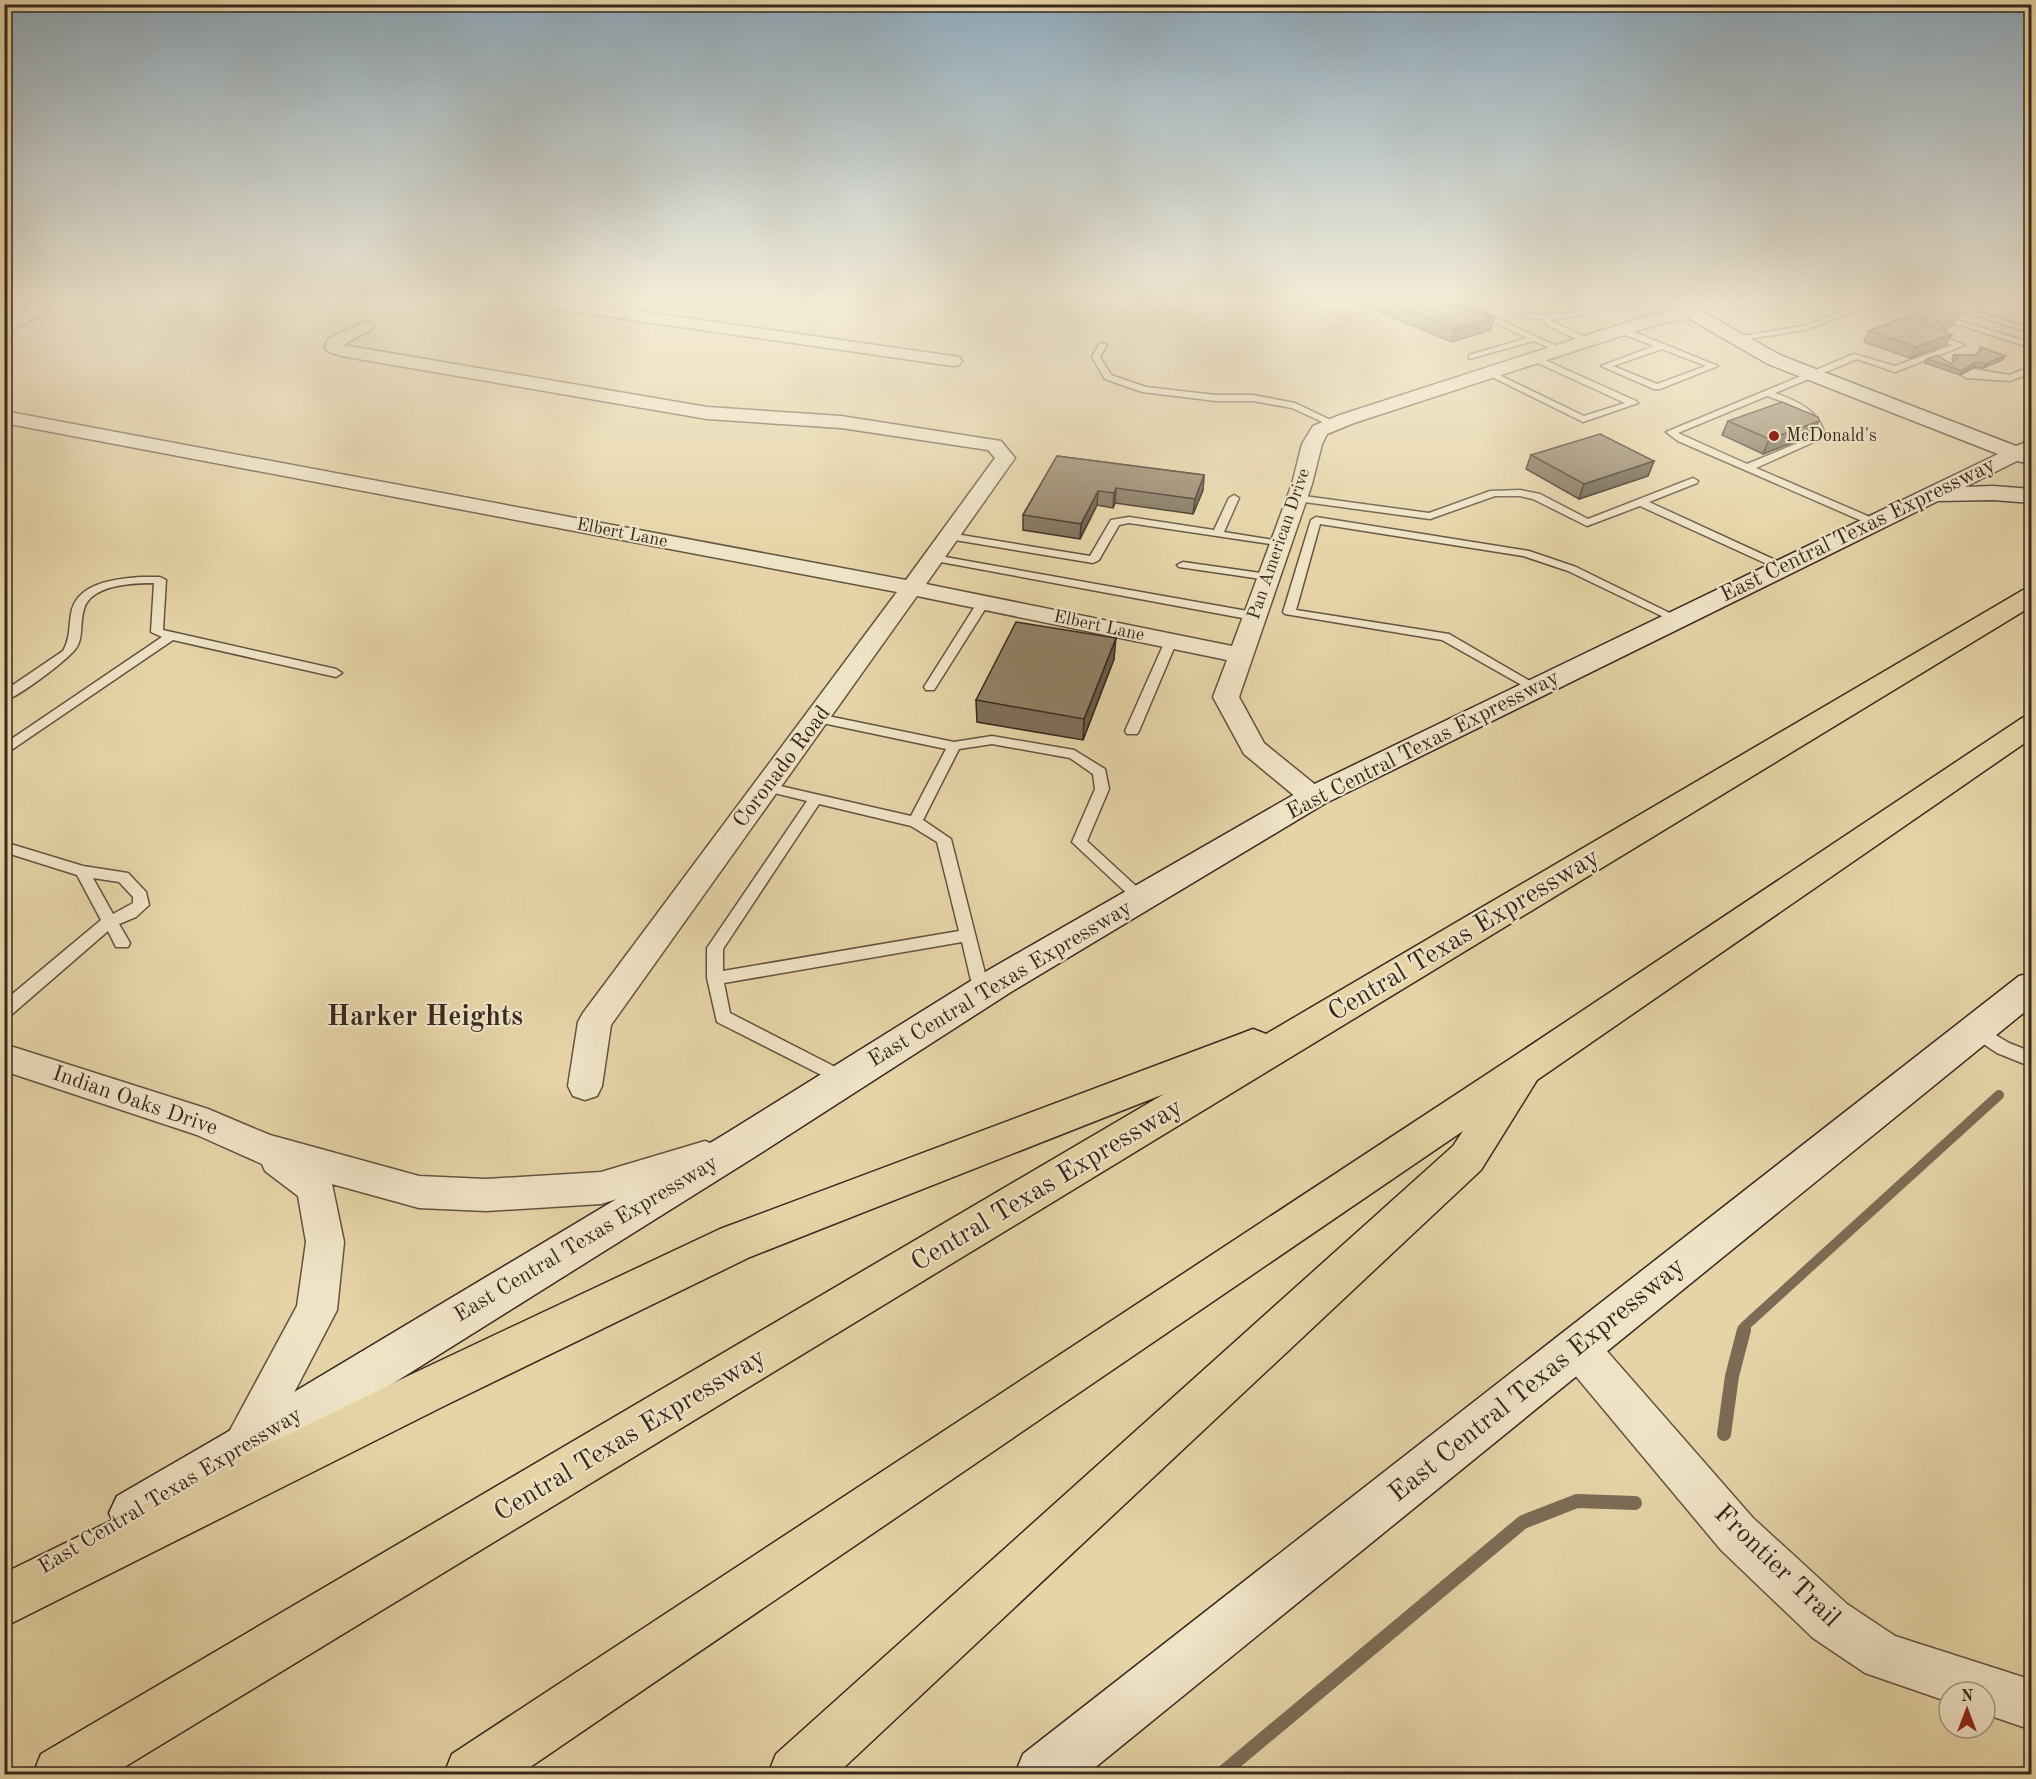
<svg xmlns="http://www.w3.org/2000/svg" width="2036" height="1779" font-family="'Old Standard TT',serif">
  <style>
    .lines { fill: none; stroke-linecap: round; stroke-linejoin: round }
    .stream-far1 { stroke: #7c6c55; stroke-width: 10 }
    .stream { stroke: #7c6c55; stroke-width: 14 }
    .lane-casing { stroke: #635342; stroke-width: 3 }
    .street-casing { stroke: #635342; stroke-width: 3 }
    .secondary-casing { stroke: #372820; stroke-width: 3 }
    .highway-casing { stroke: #372820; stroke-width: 3 }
    .lane { fill: #efe3c5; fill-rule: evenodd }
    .street { fill: #efe3c5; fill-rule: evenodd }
    .secondary { fill: #efe3c5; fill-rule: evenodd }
    .highway { fill: #e6d4a6; fill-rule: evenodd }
    .wall { fill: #7e6f58; stroke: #372820; stroke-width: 1.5 }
    .shaded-wall { fill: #665a47; stroke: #372820; stroke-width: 1.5 }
    .building { fill: #928166; stroke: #372820; stroke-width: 1.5 }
    .poi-dot { fill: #8f2418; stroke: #efe3c5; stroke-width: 2 }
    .labels { text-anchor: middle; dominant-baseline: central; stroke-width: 4.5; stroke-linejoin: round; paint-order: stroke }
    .far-poi-label { font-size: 18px; fill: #372820; stroke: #efe3c5; text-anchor: start }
    .far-street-label { font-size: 18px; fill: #372820; stroke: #efe3c5 }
    .street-label { font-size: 22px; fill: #372820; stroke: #efe3c5 }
    .near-street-label { font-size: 27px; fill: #372820; stroke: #efe3c5 }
    .district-label { font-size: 28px; font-weight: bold; fill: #372820; stroke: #efe3c5 }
  </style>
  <rect width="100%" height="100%" fill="#e6d4a6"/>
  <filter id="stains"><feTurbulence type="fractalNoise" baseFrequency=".00333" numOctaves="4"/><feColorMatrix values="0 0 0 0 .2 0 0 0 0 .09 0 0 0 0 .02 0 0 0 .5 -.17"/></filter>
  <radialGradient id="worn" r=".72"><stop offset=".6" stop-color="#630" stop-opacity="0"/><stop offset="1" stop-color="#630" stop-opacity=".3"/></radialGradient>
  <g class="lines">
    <path class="stream-far1" d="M1744,1331L1745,1326L1999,1095"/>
    <path class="stream" d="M1724,1434L1732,1376L1744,1330
      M1221,1774L1523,1522L1577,1501L1635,1503"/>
    <defs>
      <path id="lane" d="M1446,299H1456L1565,350L1558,352L1534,341L1469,359V355L1527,338Z
        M1497,299H1505C1526,327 1580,310 1610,305L1603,299H1612L1618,307L1553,320V322L1590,339V343L1587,344L1546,325L1545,320C1526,317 1509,315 1497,299Z
        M1929,299H1955L1949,302L2029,328L2022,330L1937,303L1855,311L1805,330L1735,341L1731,338L1803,326L1854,307Z
        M1995,299H2007L2032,306V311Z
        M1934,313L2032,343V348L1934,317Z
        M1618,328H1624L1718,366L1660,389H1654L1601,366L1654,346L1618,332ZM1662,349L1706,366L1657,384L1613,366Z
        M1929,332L1965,345L1895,372L1857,359L1775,393C1797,401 1821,411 1825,437L1756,468L1877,520V524H1869L1678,441L1666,432L1854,354L1895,366L1953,345L1926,337L1925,335ZM1767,396C1787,403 1812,412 1815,436L1747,464L1678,433Z
        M1100,343L1107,345L1100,357L1111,375L1146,387L1216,395H1253L1295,403L1339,424L1331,426L1292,408L1253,401H1216L1142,392L1105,379L1092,357Z
        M1534,355L1636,401L1638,403L1583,422L1484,373L1491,371L1584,416L1625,403L1531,360L1530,358Z
        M1974,369L2010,375L2022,370L2032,373V379L2023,376L2010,381L1966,378L1962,375Z
        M1693,478L1698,481L1697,483L1649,502L1786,565V569H1778L1640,506L1587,526L1533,499L1520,496H1495L1430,519L1297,501L1292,498L1297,495L1429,513L1490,491L1520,490L1540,494L1588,519Z
        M1234,495L1239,498L1224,532L1280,541L1284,542V546L1129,523L1119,525L1099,560L1093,563L949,539L944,536L949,533L1090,556L1111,520L1129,517L1214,530L1229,498Z
        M1316,517L1529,551L1576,567L1682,619L1676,623L1672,621L1568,571L1523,556L1320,524L1296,610L1449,634L1542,688L1540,691H1532L1442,640L1285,614L1283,612L1311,520Z
        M934,555L1253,612L1259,616L1253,620L930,560V556Z
        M1183,562L1268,574L1274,577L1268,580L1179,567L1177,565Z
        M140,577H160L166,580L163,630L336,669L342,673L336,677L173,640L4,755V744L162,637L151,632L154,583C134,583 91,584 84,609C80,621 83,634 78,645C73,657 18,697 4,701V691L63,651C70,639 69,627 71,614C76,583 114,579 140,577Z
        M983,600L989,603L936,687L934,690H926L924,687L977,603Z
        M1171,637L1177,641L1139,731L1137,734H1127L1125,731L1165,641Z
        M818,714L954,742L992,736L1074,750L1105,769L1109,789L1087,841L1149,898L1146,902H1136L1072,842L1095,789L1093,774L1070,758L992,744L959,749L923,820L951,839L990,993L988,997L982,999L976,997L974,993L962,942L724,983L730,1013L849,1074L852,1079L849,1084L843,1086L717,1022L707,978V948L807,801L762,790L760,787L762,784L767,783L911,816L946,749L813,721L812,718L813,715ZM819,804L911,826L937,842L959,931L723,971V949Z
        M4,842L83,866L128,873L146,892L149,905L136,917L119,924L130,943L128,947H116L108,931L10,1016L4,1017V1001L101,920L77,875L4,852ZM93,878L119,882L133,897V903L113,914Z
        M1976,1023L2009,1043L2032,1052V1067L1997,1053L1970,1035L1968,1030L1970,1025Z"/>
      <path id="street" d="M9,299L49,301L51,304L48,312L12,330L4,326L6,322L34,307L11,302Z
        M513,299H553L953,356L959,357L962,361L959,365L953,366L521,304Z
        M1693,309L1701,314L1699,317L1666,322L1627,334L1354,423L1327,434L1322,444L1312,484L1239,697L1264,743L1323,791L1327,797L1323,803L1313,806L1303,803L1244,754L1213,697L1227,660L917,596L611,1025L602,1086L597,1096L585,1100L573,1096L568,1086L578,1022L583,1013L897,592L4,423V411L906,580L995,458L988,450L841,428L707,419L341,356L327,351L325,347L328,339L366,321L374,326L372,329L343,345L707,407L841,416L1001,441L1015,458L926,584L1232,646L1292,484L1302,444L1313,426L1340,415L1615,326L1665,312Z
        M4,1044L208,1109L270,1135L419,1176L486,1179L601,1172L705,1141L718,1146L723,1157L718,1168L601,1204L486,1211L419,1208L332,1184L344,1242L337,1310L259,1460L244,1467L229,1460L222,1445L297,1306L306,1242L298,1196L265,1171L262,1164L197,1135L4,1071Z
        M1578,1328L1592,1334L1753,1518L1847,1604L1895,1636L2032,1680V1730L1985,1714V1692H1949V1702L1865,1673L1813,1638L1721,1550L1564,1362L1558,1348L1564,1334Z"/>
      <path id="secondary" d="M1659,299H1680L1782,356L2016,446L2032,440V464L2017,461L1965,487L1993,486L2032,489V503L1993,500L1938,501L1324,804L1011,992L753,1158L258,1468L151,1530L134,1538L117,1530L109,1513L117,1496L224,1434L725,1134L985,972L1302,790L1998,454L1768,364L1662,303Z
        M2032,973V1006L1087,1774H1015L1023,1754L2019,976Z"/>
      <path id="highway" d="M2032,588V606L113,1774H33L41,1754L1164,1094L750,1257L444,1406L4,1627V1573L412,1374L720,1229L1240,1034L1253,1029L1266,1034L2023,590Z
        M2032,715V738L1537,1080L1481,1170L837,1774H768L776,1754L1453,1146L1463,1131L520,1774H444L452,1754L1513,1057L2022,718Z"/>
    </defs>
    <use href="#lane" class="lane-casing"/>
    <use href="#street" class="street-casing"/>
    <use href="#secondary" class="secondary-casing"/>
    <use href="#highway" class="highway-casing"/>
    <use href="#lane" class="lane"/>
    <use href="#street" class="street"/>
    <use href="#secondary" class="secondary"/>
    <use href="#highway" class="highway"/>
  </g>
  <path class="wall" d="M1362,299H1449L1494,317L1490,330L1452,342L1361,304Z
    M1935,306L1954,324L1943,332L1946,345L1910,358L1864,342L1869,331Z
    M1980,347L2005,356L2002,360L1983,368L1973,367L1960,375L1925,363L1927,359L1951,364L1954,362L1952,359L1954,355H1975L1978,353Z
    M1728,421L1812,435L1763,454L1722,435Z
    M1531,455L1654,461L1648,476L1579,499L1526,469Z
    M1057,456L1204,475L1203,490L1193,514L1115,503L1113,508L1097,505L1080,539L1023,530V515Z
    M1114,659L1083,740L977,722L976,700Z"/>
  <path class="shaded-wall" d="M1960,314L1954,324L1939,334L1945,324Z
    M1494,317L1490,330L1452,342L1455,329Z
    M1952,334L1946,345L1910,358L1916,347Z
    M2005,356L2002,360L1983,368L1985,364Z
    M1975,362L1973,367L1960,375L1962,371Z
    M1819,421L1812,435L1763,454L1769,439Z
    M1654,461L1648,476L1579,499L1584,484Z
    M1204,475L1203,490L1193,514L1195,499Z
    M1116,488L1115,503L1113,508L1114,493Z
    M1098,491L1097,505L1080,539L1081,524Z
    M1116,638L1114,659L1083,740L1084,719Z"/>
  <path class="building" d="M1381,299H1449L1494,317L1455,329Z
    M1935,306L1960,314L1945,324L1916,315L1917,323L1952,334L1916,347L1869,331Z
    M1980,347L2005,356L1985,364L1975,362L1962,371L1927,359L1937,355L1951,364L1958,358L1954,355H1975L1981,351Z
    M1782,402L1818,417L1819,421L1769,439L1728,421Z
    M1600,434L1654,461L1584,484L1531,455Z
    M1057,456L1204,475L1195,499L1116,488L1114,493L1098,491L1081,524L1023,515Z
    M1016,622L1116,638L1084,719L976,700Z"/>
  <linearGradient id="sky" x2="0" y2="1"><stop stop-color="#8faabb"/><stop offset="0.55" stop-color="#f4ecd7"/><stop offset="1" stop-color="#f4ecd7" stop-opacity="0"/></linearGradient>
  <rect width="2036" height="548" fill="url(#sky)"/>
  <circle class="poi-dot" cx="1774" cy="436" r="6"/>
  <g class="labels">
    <g class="far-poi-label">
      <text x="1786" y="436">McDonald's</text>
    </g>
    <g class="far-street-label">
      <text transform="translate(622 533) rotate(11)">Elbert Lane</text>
      <text transform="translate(1279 544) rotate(-71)">Pan American Drive</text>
      <text transform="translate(1099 626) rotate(12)">Elbert Lane</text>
    </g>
    <g class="street-label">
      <text transform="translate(1858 530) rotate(-26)">East Central Texas Expressway</text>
      <text transform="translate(1423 745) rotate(-27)">East Central Texas Expressway</text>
      <text transform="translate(782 767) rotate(-53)">Coronado Road</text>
      <text transform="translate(1000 984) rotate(-31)">East Central Texas Expressway</text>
      <text transform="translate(135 1101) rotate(19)">Indian Oaks Drive</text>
      <text transform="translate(586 1239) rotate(-31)">East Central Texas Expressway</text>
      <text transform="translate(170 1491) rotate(-31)">East Central Texas Expressway</text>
    </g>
    <g class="near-street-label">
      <text transform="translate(1464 935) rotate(-31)">Central Texas Expressway</text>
      <text transform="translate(1047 1185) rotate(-31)">Central Texas Expressway</text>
      <text transform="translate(1537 1380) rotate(-39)">East Central Texas Expressway</text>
      <text transform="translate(630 1435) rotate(-31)">Central Texas Expressway</text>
      <text transform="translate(1777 1566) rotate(44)">Frontier Trail</text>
    </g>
    <g class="district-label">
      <text x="425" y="1018">Harker Heights</text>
    </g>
  </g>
  <rect width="2036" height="1779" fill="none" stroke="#e6d4a6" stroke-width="24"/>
  <rect x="6" y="6" width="2024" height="1767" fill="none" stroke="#372820" stroke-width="3"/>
  <rect x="12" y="12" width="2012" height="1755" fill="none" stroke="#372820" stroke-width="1.5"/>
  <g transform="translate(1967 1710)"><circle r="28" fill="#efe3c5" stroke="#a59883" stroke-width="1.5"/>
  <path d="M0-4.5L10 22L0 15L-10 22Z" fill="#8f2418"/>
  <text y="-9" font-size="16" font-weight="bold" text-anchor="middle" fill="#372820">N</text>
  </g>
  <rect width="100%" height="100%" filter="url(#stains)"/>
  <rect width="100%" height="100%" fill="url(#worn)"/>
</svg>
